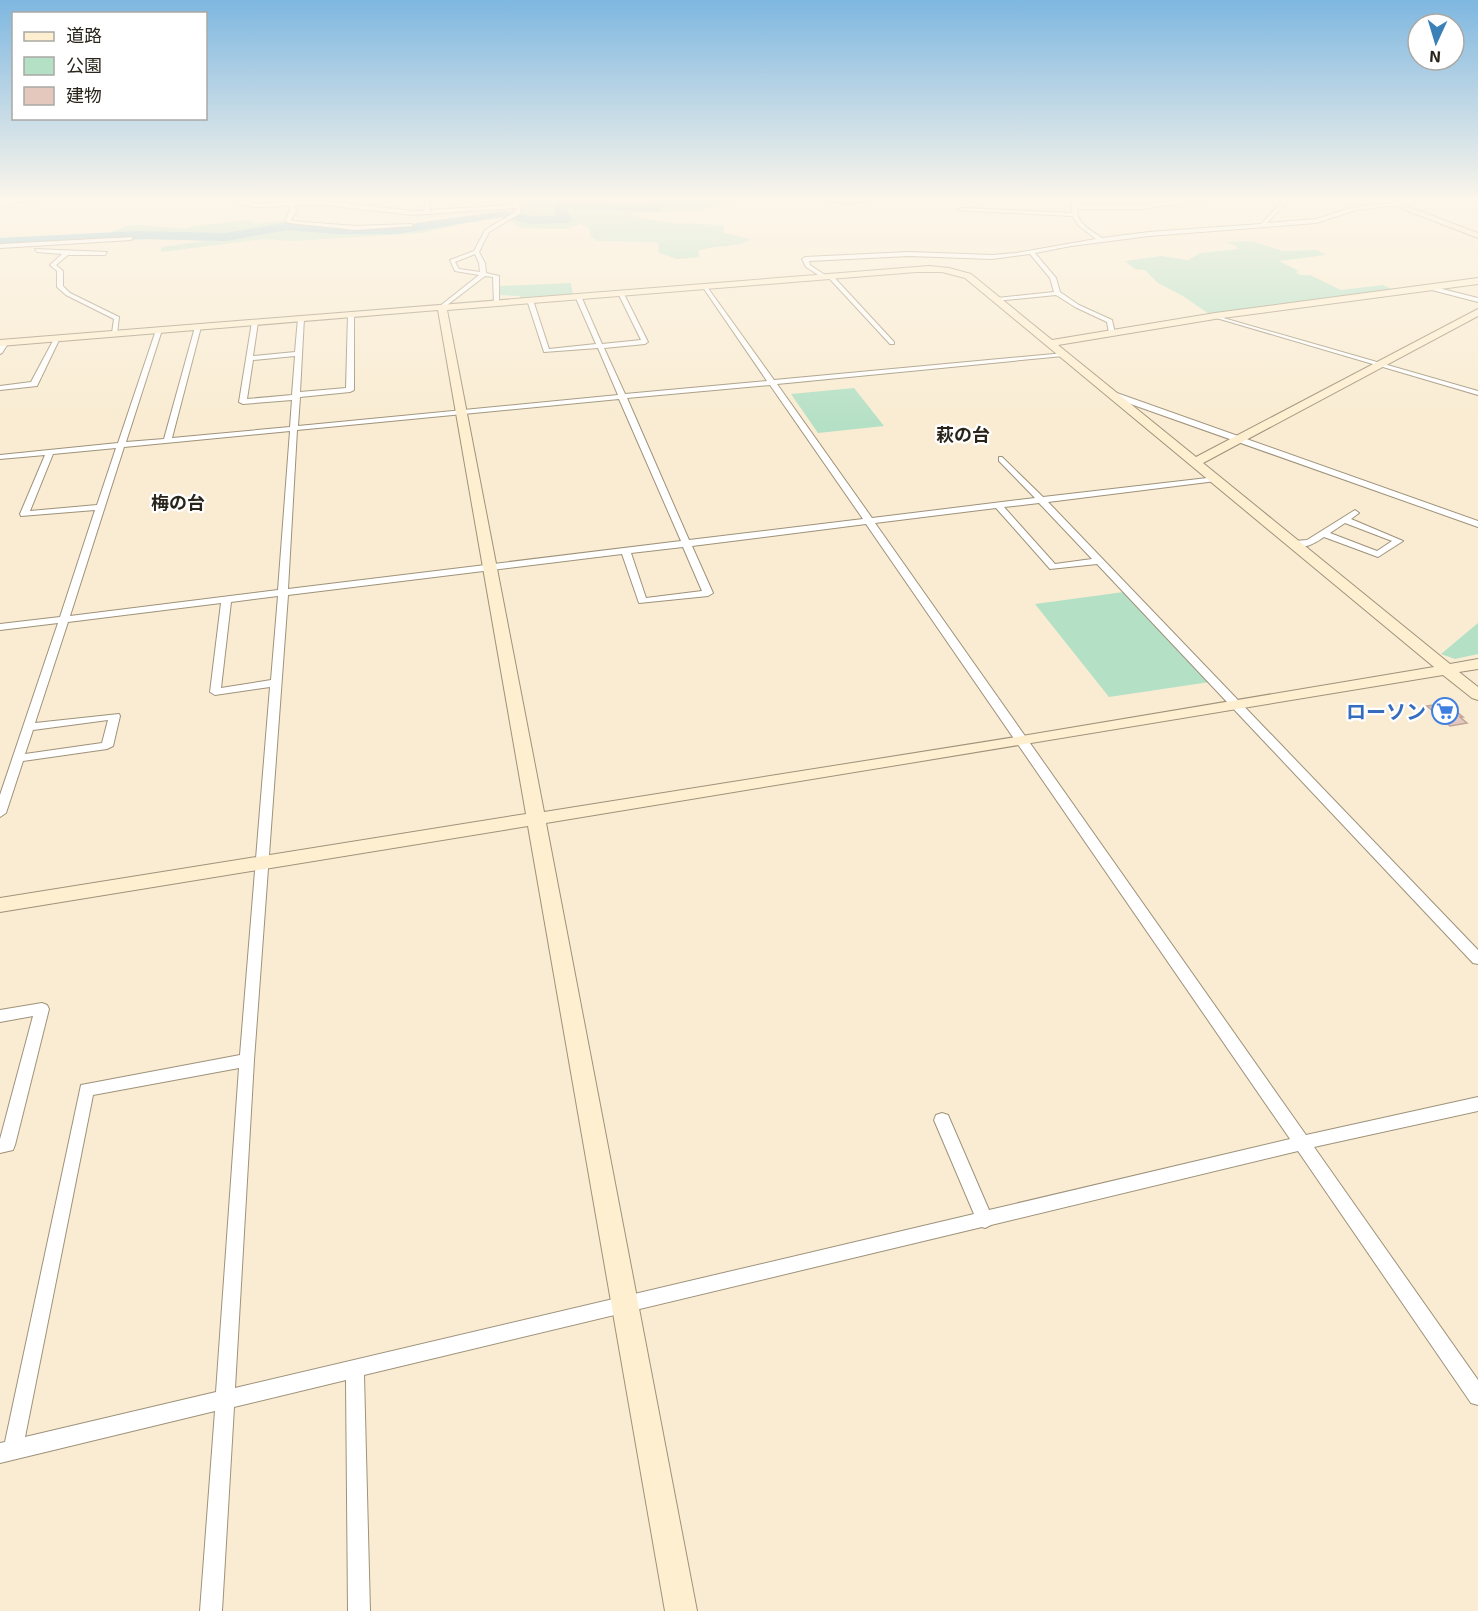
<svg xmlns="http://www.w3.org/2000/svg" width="1478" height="1611" font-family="'Exo 2','Noto Sans JP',sans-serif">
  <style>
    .green { fill: #b4e0c6 }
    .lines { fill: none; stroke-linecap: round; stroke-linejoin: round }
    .river { fill: #80bbd4; fill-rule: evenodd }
    .building { fill: #e5c8bd; stroke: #c0a499; stroke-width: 1.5 }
    .street-casing { stroke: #9e927a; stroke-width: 2 }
    .secondary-casing { stroke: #9e927a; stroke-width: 2 }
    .street { fill: #fff; fill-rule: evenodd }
    .secondary { fill: #feefd0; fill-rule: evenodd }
    .labels { text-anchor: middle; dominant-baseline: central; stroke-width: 4.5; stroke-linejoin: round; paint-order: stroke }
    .far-neighbourhood-label { font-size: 18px; font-weight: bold; fill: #29251b; stroke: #fff }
    .shop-label { font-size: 20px; font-weight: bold; fill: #366cbe; stroke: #fff; text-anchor: end }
  </style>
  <rect width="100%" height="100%" fill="#f9ecd2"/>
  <path class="green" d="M514,198H750L710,207L708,210L631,213C649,226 700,222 724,226V233L751,239C737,249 714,244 698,251L700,257L677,259L659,253L658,242L598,241L591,237L589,229L581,224L565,229L520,228L510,220L523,212Z
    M495,216L422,233L292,241L264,239L161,252V247L205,241L155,238L131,241L103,239L47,242L68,236L110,235L111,232L128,226L142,225L187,229L192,226L251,220L255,224L277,221L353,229H391Z
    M1252,241L1283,251L1317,250L1326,255L1279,261L1299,271L1296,272L1300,275H1310L1341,290L1383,285L1394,290L1209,314L1183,296L1158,283L1145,270L1135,269L1125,261L1161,256L1188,260L1200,253L1238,249L1235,245L1225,242Z
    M571,283L573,295L520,299V296L500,295V286Z
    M854,388L884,426L818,433L791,394Z
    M1124,592L1210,682L1109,697L1035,604Z
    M1478,623V654L1455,659L1441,654Z"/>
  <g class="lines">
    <path class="river" d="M656,198L663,206L660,212L566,209L572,219L566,223L533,224L503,217L396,234H334L288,230L226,241L138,239L0,246V238L138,231L226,233L288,222L334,226H396L503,211L533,216H557L554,212L555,205L561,202L650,206L642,199Z
      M818,198H879C866,207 831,207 818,198Z"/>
  </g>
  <path class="building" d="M1446,703L1463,717H1460L1467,723L1450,726L1427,706Z"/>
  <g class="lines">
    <defs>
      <path id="street" d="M30,198H54L0,204V200Z
        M232,198L257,204L316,200L413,211H424L426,198H431L429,210L514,205L510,198H515L521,206V213L489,232L479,252L485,263L486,273L499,276V304L494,303L493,277L485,276L442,309L439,307L440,306L479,275L455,271L450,260L474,251L485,230L515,212V208L413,215L316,204L294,205L296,211L291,220L292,221L355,226L411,224L414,226L355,230L289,223L285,220L290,211L289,205C269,207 248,211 232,198ZM475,254L479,263L480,272L459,269L455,262Z
        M459,198L501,200L498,202Z
        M1072,198H1077V205H1141L1206,198H1223L1141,209H1077C1077,224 1091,230 1102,238L1149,232L1261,224L1286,198H1291L1267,223L1316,219L1355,207L1393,203L1396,205L1356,210L1316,223L1149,236L1071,246L1035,253L1056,278L1060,292L1079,305L1112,320L1115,333L1112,335L1109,333L1107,322L1075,307L1056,295L995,301L997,298L1054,292L1050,278L1030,254L992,259L909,256L809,261L810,265L825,275L823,278L806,267L802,259L805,257L909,252L992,255L1016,253L1096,239L1079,226L1072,216L958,210L961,208L1072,213Z
        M133,237L131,240L0,248V244Z
        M35,249L107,252L105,255H68L56,265L63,271V286L70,293L119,317L117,334L112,333L114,319L66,295L57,287V271L50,265L62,254L37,252Z
        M828,275H832L894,342V344H890L828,277Z
        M705,284L774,380L1065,353V355L1063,356L777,384L872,518L1035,498L999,461V457H1002L1043,497L1216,477L1220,479L1216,481L1048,502L1478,950V964L1473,963L1097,564L1050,569L996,508L875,523L1306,1135L1478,1097V1111L1314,1147L1478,1380V1405L1471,1403L1298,1151L991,1225L985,1228L982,1227L364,1375L370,1611H348L346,1380L234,1407L222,1611H200L215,1411L0,1463V1443L5,1442L81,1085L240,1055L270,687L215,695L210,692L221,603L68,622L35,723L119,714L120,716L113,746L107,749L23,761L6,813L0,817V795L58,623L0,630V624L60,617L95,510L21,516L20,514L45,455L0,459V455L118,443L156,330L159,328L162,330L126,442L164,439L195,327L198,325L201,327L172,438L290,427L292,400L243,404L239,402L252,322L255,320L258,322L253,356L295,352L298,318L301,316L304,318L300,392L346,388L348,314L351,312L354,314V390L350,392L300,397L298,426L618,395L598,348L544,352L527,300L530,298L533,300L549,349L596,344L575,296L578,294L581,296L602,344L641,340L618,293L623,292L648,342L645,344L604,348L625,394L767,381L702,286ZM295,356L292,395L247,399L253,360ZM770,385L863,519L689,540L627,398ZM619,399L681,541L288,589L297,430ZM290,431L278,590L70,616L124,447ZM116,448L97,505L30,511L53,454ZM1039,503L1092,559L1055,564L1004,507ZM866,524L1290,1139L989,1210L948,1115L942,1113L936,1115L934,1120L974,1214L235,1388L254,1060L288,595L622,554L639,603L708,596L713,593L692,546ZM683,547L702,591L646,598L631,553ZM278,596L271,680L221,688L231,602ZM108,720L102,743L25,754L33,730ZM239,1068L216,1392L25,1437L93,1095Z
        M1426,285L1478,298V302L1424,288Z
        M1213,315L1478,391V395L1213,317Z
        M55,337L60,338L37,386L0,390V386L31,382Z
        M4,341L9,342L2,353L0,354V346Z
        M1108,392H1114L1478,521V527L1108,396Z
        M1355,510L1359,513L1351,519L1403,541L1378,557L1324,537C1314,544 1302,551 1291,544L1295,541L1307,540ZM1345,523L1392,541L1377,551L1330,533Z
        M42,1003L47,1005L49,1009L15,1145L13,1150L0,1153V1139L33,1016L0,1022V1010Z"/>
      <path id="secondary" d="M1374,198H1385L1478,233V238Z
        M929,266L949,268L971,274L1052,340L1215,313L1478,278V284L1215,319L1058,345L1196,457L1478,309V316L1203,463L1450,664L1478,659V669L1459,672L1478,687V700L1472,698L1443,675L546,823L697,1611H665L528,826L0,912V898L526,814L438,310L0,346V340ZM916,272H942L965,278L1434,667L1022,736L544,812L447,310Z"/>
    </defs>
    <use href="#street" class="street-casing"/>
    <use href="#secondary" class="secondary-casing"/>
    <use href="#street" class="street"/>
    <use href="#secondary" class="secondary"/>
  </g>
  <linearGradient id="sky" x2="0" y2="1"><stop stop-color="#7eb7e0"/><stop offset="0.47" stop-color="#fcf6eb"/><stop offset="1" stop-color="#fcf6eb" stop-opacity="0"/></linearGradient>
  <rect width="1478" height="424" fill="url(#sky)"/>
  <defs>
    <symbol id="supermarket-ring" viewBox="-11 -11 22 22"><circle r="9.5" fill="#fff" stroke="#3f7fe0" stroke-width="1.5"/><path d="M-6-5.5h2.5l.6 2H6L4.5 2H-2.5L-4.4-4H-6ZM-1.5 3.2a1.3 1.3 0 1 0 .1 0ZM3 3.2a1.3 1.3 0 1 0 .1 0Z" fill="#3f7fe0"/></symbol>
  </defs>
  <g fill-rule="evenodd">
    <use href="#supermarket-ring" x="1430" y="696" width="30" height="30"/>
  </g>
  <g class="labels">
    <g class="far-neighbourhood-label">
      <text x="963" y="434">萩の台</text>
      <text x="178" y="502">梅の台</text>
    </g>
    <g class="shop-label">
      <text x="1426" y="711">ローソン</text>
    </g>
  </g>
  <rect x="12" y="12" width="195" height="108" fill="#ffffff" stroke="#a9a8a4" stroke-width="1.5"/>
  <rect x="24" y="32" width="30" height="9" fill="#feefd0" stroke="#a9a8a4" stroke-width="1.5"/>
  <text x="66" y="42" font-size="18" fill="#29251b">道路</text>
  <rect x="24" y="57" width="30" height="18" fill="#b4e0c6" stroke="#a9a8a4" stroke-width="1.5"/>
  <text x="66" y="72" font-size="18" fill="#29251b">公園</text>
  <rect x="24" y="87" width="30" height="18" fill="#e5c8bd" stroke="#a9a8a4" stroke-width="1.5"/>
  <text x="66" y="102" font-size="18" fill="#29251b">建物</text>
  <g transform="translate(1436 42) rotate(184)"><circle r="28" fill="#ffffff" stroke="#a9a8a4" stroke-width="1.5"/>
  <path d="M0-4.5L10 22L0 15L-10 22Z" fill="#3981b6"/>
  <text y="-9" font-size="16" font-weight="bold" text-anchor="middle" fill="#29251b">N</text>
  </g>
</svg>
